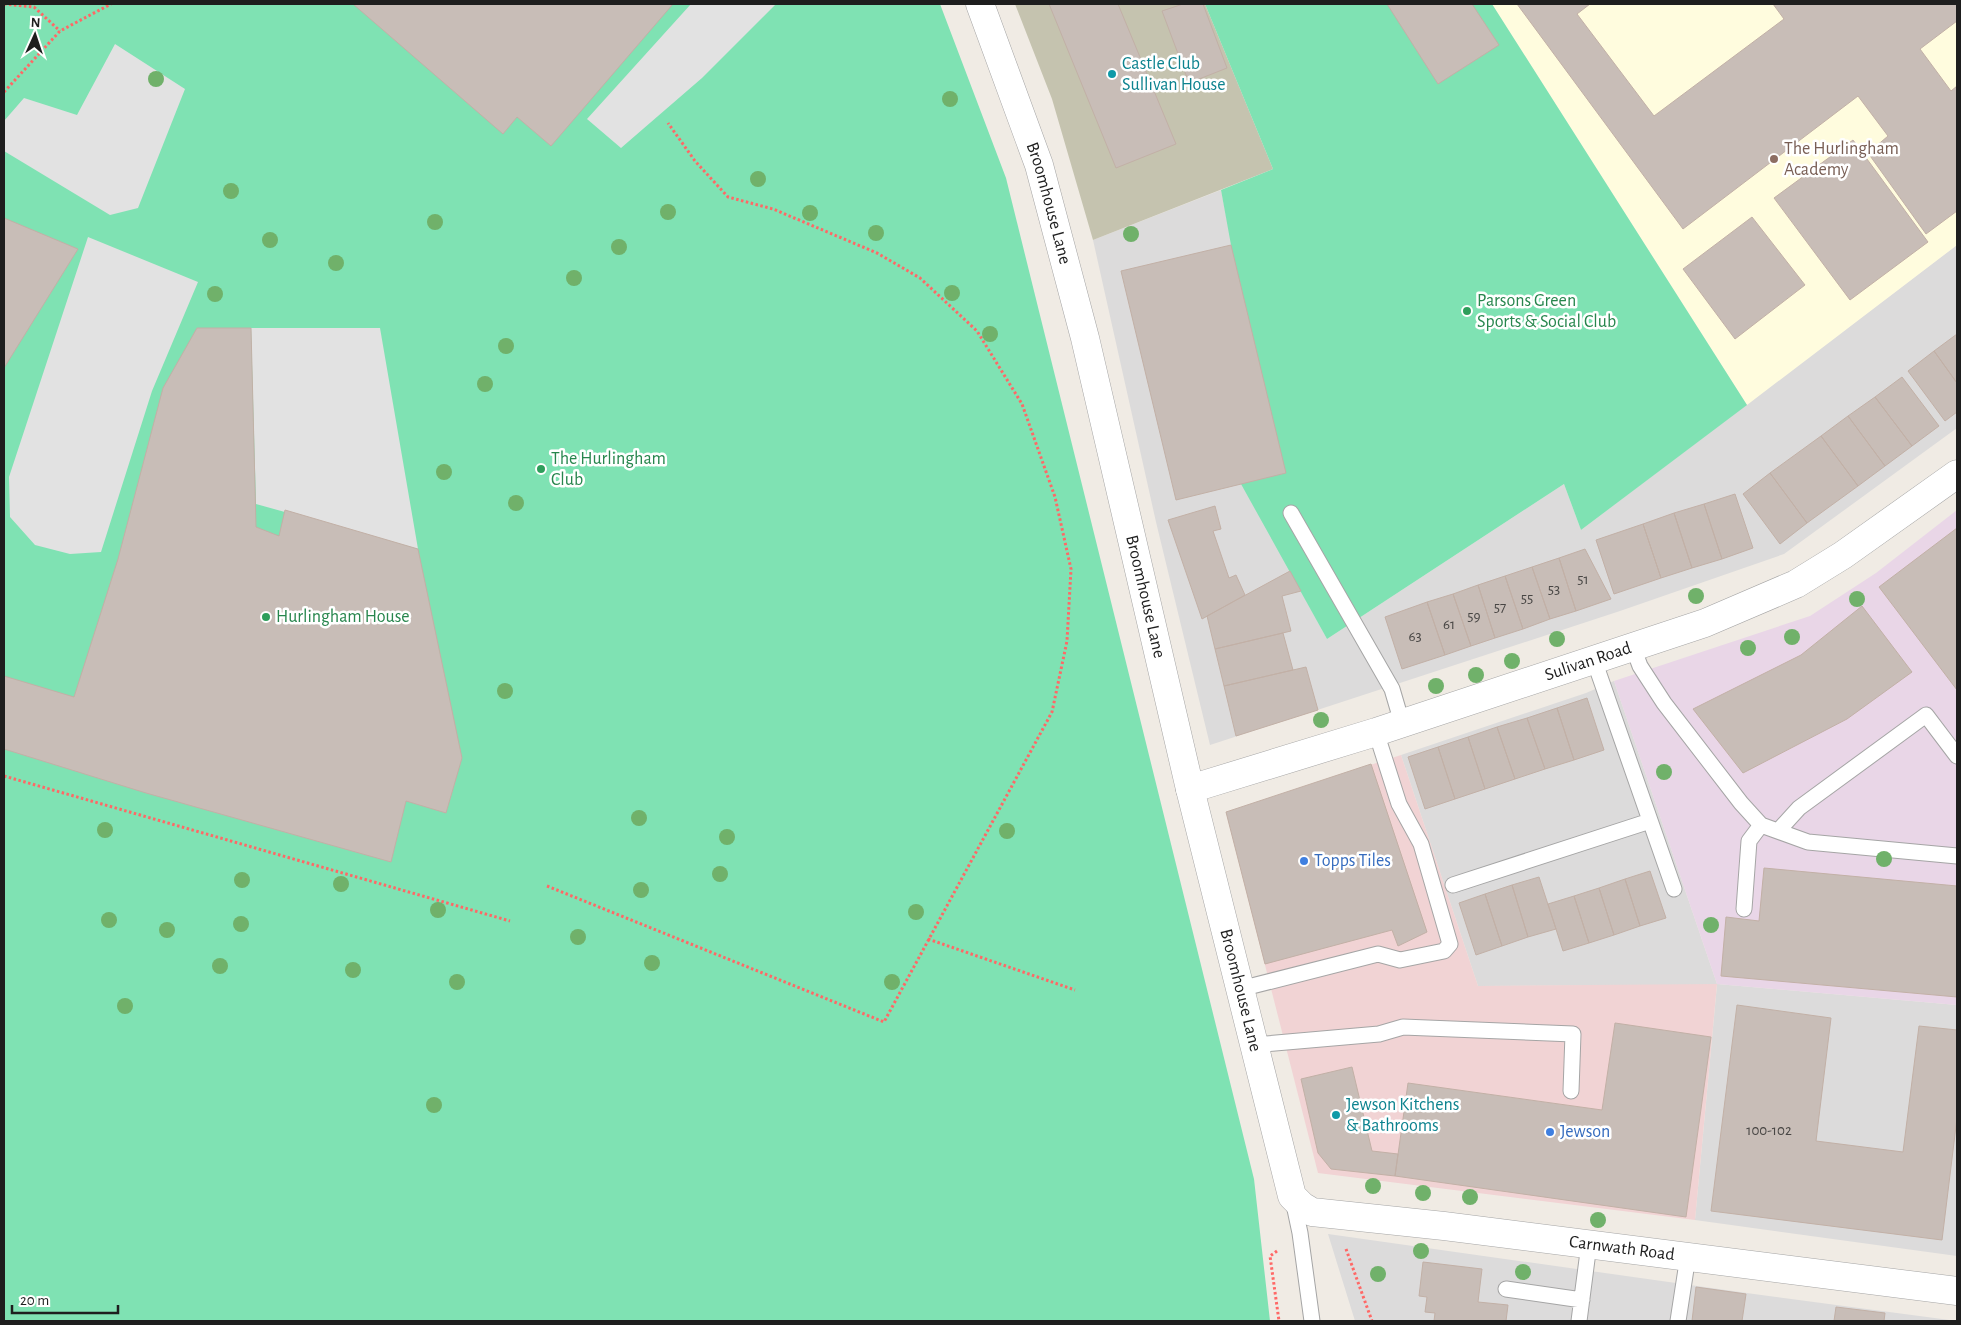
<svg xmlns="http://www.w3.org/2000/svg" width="1961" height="1325" font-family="'Alegreya Sans',sans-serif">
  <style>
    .residential { fill: #dcdbdb }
    .commercial { fill: #f1d3d4 }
    .industrial { fill: #e9d6e7 }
    .education { fill: #fffcde }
    .construction { fill: #c5c3af }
    .pitch { fill: #7fe2b3 }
    .parking { fill: #e2e2e2 }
    .building { fill: #c8bdb7; stroke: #c2b0a6 }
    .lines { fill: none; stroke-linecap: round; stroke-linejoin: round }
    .service-casing { stroke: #a5a5a5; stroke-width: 17 }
    .minor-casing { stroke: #a5a5a5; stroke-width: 29 }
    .tertiary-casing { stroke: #a5a5a5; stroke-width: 29 }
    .path { stroke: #ff6866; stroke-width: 3; stroke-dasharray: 2.5 2.5; stroke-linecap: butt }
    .service { stroke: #fff; stroke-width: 15 }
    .minor { stroke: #fff; stroke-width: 28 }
    .tertiary { stroke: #fff; stroke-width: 28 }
    .tree { fill: #70b16a }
    .culture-dot { fill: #0f9aa8; stroke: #fff; stroke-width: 2 }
    .education-dot { fill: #8d6e63; stroke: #fff; stroke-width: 2 }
    .leisure-dot { fill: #2e9e5b; stroke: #fff; stroke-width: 2 }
    .shop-dot { fill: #3f7fe0; stroke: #fff; stroke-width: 2 }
    .labels { text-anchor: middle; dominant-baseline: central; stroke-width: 5; stroke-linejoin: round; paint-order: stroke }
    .number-label { font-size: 15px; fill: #484644 }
    .culture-label { font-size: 18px; fill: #0d838f; stroke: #fff; text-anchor: start }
    .education-label { font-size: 18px; fill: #785e54; stroke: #fff; text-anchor: start }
    .street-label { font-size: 18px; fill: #1e1e1e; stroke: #fff }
    .leisure-label { font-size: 18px; fill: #27864d; stroke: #fff; text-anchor: start }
    .shop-label { font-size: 18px; fill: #366cbe; stroke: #fff; text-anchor: start }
  </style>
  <rect width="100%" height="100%" fill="#f0ebe4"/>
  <path class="residential" d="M1221,190L1301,591L1327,639L1564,484L1581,530L1957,245V428L1784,554L1620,611L1210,745L1156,522L1093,240Z
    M1614,681L1717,984L1957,1005V1256L1695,1220L1717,985L1478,986L1401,755L1586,693Z
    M1328,1234L1754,1294L1957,1321H1355Z"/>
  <path class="commercial" d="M1401,755L1478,986L1717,984L1695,1220L1318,1173L1226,812Z"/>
  <path class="industrial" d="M1957,510V1005L1717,984L1614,681L1810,616L1876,573Z"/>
  <path class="education" d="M1492,4H1957V245L1747,405Z"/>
  <path class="construction" d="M1015,4H1205L1273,169L1093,240L1052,99Z"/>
  <path class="pitch" d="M4,4H940L1006,178L1254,1179L1270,1321H4Z
    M1205,4H1492L1747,405L1581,530L1564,484L1327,639L1241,484L1231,245L1221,190L1273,169Z"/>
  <path class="parking" d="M691,4H776L702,78L621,148L587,119Z
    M115,44L185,89L138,208L110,215L4,151V121L24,98L77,115Z
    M88,237L198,282L152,391L101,552L70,554L35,545L10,517L9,477Z
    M251,328H380L418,549L256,504Z"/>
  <path class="building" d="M353,4H673L551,146L517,117L503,134Z
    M1049,4H1118L1176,144L1116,168Z
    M1183,4H1203L1227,68L1189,83L1162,11Z
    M1387,4H1472L1499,45L1438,84Z
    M1517,4H1590L1577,14L1654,116L1784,19L1773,4H1957V21L1920,49L1951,91L1957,86V211L1926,234L1868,153L1888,136L1858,96L1683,229Z
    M1853,140L1928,242L1850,300L1774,198Z
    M1752,217L1805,285L1735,339L1683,269Z
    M4,218L78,249L4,368Z
    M1231,245L1286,473L1176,500L1121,271Z
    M197,328H251L256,527L279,536L285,510L418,549L462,758L446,813L406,801L391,862L146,793L4,749V676L74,697L118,559L163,388Z
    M1957,334V383L1934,351Z
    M1934,351L1957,383V412L1945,421L1908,371Z
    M1902,377L1939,426L1912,446L1875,397Z
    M1875,397L1912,446L1885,466L1848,416Z
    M1848,416L1885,466L1858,486L1821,436Z
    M1821,436L1858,486L1807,523L1770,473Z
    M1770,473L1807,523L1780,544L1743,494Z
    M1735,494L1753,548L1722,559L1704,504Z
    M1704,504L1722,559L1692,568L1674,513Z
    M1215,506L1221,529L1213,531L1229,578L1236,575L1245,595L1202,619L1168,520Z
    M1674,513L1692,568L1661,578L1643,524Z
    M1643,524L1661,578L1614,594L1596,540Z
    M1957,528V690L1879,587Z
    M1585,549L1611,599L1576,611L1559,558Z
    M1559,558L1576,611L1550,619L1532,567Z
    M1532,567L1550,619L1523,629L1505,576Z
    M1290,571L1301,591L1282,596L1291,631L1215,649L1207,616Z
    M1505,576L1523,629L1495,638L1478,585Z
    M1478,585L1495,638L1471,646L1453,594Z
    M1453,594L1471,646L1445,655L1427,602Z
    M1427,602L1445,655L1402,669L1385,617Z
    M1862,606L1912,672L1847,719L1743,773L1693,709L1801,655Z
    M1283,633L1293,670L1224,686L1215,649Z
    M1306,667L1318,710L1236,736L1224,686Z
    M1587,698L1604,750L1574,760L1557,708Z
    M1557,708L1574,760L1545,769L1527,718Z
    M1527,718L1545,769L1515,779L1497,727Z
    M1497,727L1515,779L1485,789L1468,737Z
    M1468,737L1485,789L1455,799L1438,747Z
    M1438,747L1455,799L1425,809L1408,757Z
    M1371,764L1427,932L1398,946L1392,930L1265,964L1226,812Z
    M1764,868L1957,886V997L1721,976L1726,917L1759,921Z
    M1650,871L1666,918L1640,926L1625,879Z
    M1539,877L1556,929L1528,937L1512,885Z
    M1625,879L1640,926L1614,935L1599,888Z
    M1512,885L1528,937L1502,946L1485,894Z
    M1599,888L1614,935L1589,943L1574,896Z
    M1485,894L1502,946L1476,955L1459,903Z
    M1574,896L1589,943L1563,951L1548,904Z
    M1737,1005L1831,1018L1816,1141L1903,1152L1919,1026L1957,1030V1118L1942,1240L1711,1211Z
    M1615,1023L1711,1037L1686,1217L1395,1176L1408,1083L1602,1110Z
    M1352,1067L1372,1151L1398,1154L1395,1176L1331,1169L1318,1153L1301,1079Z
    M1423,1262L1482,1269L1478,1302L1508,1305L1506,1321H1434L1435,1313L1425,1312L1427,1297L1419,1296Z
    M1696,1287L1746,1294L1742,1321H1692Z
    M1836,1307L1885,1313L1884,1321H1834Z"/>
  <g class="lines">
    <defs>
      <path id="service" d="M1291,513L1392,689L1402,723
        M1633,647L1640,666L1664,703L1741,803L1761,825L1808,842L1957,856
        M1594,660L1674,889
        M1778,831L1799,808L1926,715L1957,756
        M1453,885L1650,821
        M1744,909L1749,841L1761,825
        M1240,989L1378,954L1400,960L1444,951L1450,944L1421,844L1399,804L1376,732
        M1254,1045L1379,1034L1403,1027L1573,1034L1571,1091
        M1293,1200L1300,1233L1312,1321
        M1506,1289L1582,1300
        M1579,1321L1589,1244
        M1678,1321L1688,1256"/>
      <g id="minor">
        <path id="s1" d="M1190,789L1376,732L1705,623L1796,584L1843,555L1957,474"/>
      </g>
      <g id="tertiary">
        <path id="s2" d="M980,4L1039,165L1085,338L1190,789L1292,1196L1302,1206L1312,1212L1444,1226L1957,1291"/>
      </g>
    </defs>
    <use href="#service" class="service-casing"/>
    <use href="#minor" class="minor-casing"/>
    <use href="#tertiary" class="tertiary-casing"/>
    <path class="path" d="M4,4L34,7L60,31
      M4,92L60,31L111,4
      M4,776L510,921
      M547,886L884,1022L1052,712L1067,641L1071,569L1055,497L1022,404L977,331L920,278L877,253L773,209L728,197L695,161L668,123
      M928,939L1075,990
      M1346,1249L1372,1321
      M1277,1251L1270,1256L1279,1321"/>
    <use href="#service" class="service"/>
    <use href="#minor" class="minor"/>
    <use href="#tertiary" class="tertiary"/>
  </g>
  <g class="tree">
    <circle cx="156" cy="79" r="8"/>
    <circle cx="950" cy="99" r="8"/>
    <circle cx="758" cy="179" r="8"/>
    <circle cx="231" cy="191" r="8"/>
    <circle cx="668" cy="212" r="8"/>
    <circle cx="810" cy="213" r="8"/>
    <circle cx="435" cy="222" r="8"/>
    <circle cx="876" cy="233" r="8"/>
    <circle cx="1131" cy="234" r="8"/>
    <circle cx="270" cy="240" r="8"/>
    <circle cx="619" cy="247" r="8"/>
    <circle cx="336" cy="263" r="8"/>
    <circle cx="574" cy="278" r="8"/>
    <circle cx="952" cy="293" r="8"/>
    <circle cx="215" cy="294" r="8"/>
    <circle cx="990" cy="334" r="8"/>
    <circle cx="506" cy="346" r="8"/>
    <circle cx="485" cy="384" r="8"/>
    <circle cx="444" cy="472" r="8"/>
    <circle cx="516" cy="503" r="8"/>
    <circle cx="1696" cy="596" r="8"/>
    <circle cx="1857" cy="599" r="8"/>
    <circle cx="1792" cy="637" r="8"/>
    <circle cx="1557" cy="639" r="8"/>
    <circle cx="1748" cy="648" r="8"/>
    <circle cx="1512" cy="661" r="8"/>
    <circle cx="1476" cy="675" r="8"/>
    <circle cx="1436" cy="686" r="8"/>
    <circle cx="505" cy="691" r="8"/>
    <circle cx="1321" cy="720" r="8"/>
    <circle cx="1664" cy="772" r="8"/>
    <circle cx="639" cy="818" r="8"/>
    <circle cx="105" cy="830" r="8"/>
    <circle cx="1007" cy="831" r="8"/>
    <circle cx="727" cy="837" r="8"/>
    <circle cx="1884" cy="859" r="8"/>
    <circle cx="720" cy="874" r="8"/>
    <circle cx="242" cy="880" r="8"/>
    <circle cx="341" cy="884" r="8"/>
    <circle cx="641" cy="890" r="8"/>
    <circle cx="438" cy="910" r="8"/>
    <circle cx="916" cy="912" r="8"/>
    <circle cx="109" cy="920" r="8"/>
    <circle cx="241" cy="924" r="8"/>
    <circle cx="1711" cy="925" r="8"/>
    <circle cx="167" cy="930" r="8"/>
    <circle cx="578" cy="937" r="8"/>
    <circle cx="652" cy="963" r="8"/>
    <circle cx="220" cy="966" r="8"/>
    <circle cx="353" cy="970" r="8"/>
    <circle cx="457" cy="982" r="8"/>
    <circle cx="892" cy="982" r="8"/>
    <circle cx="125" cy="1006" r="8"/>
    <circle cx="434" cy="1105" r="8"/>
    <circle cx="1373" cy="1186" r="8"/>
    <circle cx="1423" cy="1193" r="8"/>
    <circle cx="1470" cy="1197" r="8"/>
    <circle cx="1598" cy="1220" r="8"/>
    <circle cx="1421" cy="1251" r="8"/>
    <circle cx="1523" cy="1272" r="8"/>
    <circle cx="1378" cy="1274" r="8"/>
  </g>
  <g class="culture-dot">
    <circle cx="1112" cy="74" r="5"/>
    <circle cx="1336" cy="1115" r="5"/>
  </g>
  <circle class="education-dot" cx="1774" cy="159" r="5"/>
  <g class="leisure-dot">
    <circle cx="1467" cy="311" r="5"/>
    <circle cx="541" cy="469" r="5"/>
    <circle cx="266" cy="617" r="5"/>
  </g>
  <g class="shop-dot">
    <circle cx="1304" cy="861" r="5"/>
    <circle cx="1550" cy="1132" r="5"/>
  </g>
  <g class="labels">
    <g class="number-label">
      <text x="1583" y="579">51</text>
      <text x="1554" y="589">53</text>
      <text x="1527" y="598">55</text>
      <text x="1500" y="607">57</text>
      <text x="1474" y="616">59</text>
      <text x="1449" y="624">61</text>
      <text x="1415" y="636">63</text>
      <text x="1769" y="1130">100-102</text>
    </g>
    <g class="culture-label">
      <text x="1122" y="64">Castle Club<tspan x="1122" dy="21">Sullivan House</tspan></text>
      <text x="1346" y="1105">Jewson Kitchens<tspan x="1346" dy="21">&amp; Bathrooms</tspan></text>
    </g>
    <g class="education-label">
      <text x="1784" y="149">The Hurlingham<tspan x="1784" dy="21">Academy</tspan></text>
    </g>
    <g class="street-label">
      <text stroke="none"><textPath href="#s2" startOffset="211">Broomhouse Lane</textPath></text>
      <text stroke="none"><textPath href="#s2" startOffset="616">Broomhouse Lane</textPath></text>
      <text stroke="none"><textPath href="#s1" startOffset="418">Sulivan Road</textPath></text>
      <text stroke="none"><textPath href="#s2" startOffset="1021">Broomhouse Lane</textPath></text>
      <text stroke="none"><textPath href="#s2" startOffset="1571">Carnwath Road</textPath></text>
    </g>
    <g class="leisure-label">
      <text x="1477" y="301">Parsons Green<tspan x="1477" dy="21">Sports &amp; Social Club</tspan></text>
      <text x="551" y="459">The Hurlingham<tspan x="551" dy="21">Club</tspan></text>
      <text x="276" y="617">Hurlingham House</text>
    </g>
    <g class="shop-label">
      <text x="1314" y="861">Topps Tiles</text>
      <text x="1560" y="1132">Jewson</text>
    </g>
  </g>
  <rect width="1961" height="1325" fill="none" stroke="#1e1e1e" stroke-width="10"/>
  <g transform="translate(35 35) rotate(3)" stroke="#ffffff" stroke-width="4" paint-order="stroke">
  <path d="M0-4L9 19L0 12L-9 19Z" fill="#1e1e1e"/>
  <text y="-8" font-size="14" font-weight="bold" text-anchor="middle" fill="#1e1e1e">N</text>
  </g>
  <path d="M12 1305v8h106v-8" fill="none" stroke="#1e1e1e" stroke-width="2.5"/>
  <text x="20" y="1305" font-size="15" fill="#1e1e1e" stroke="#ffffff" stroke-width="4" paint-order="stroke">20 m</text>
</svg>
